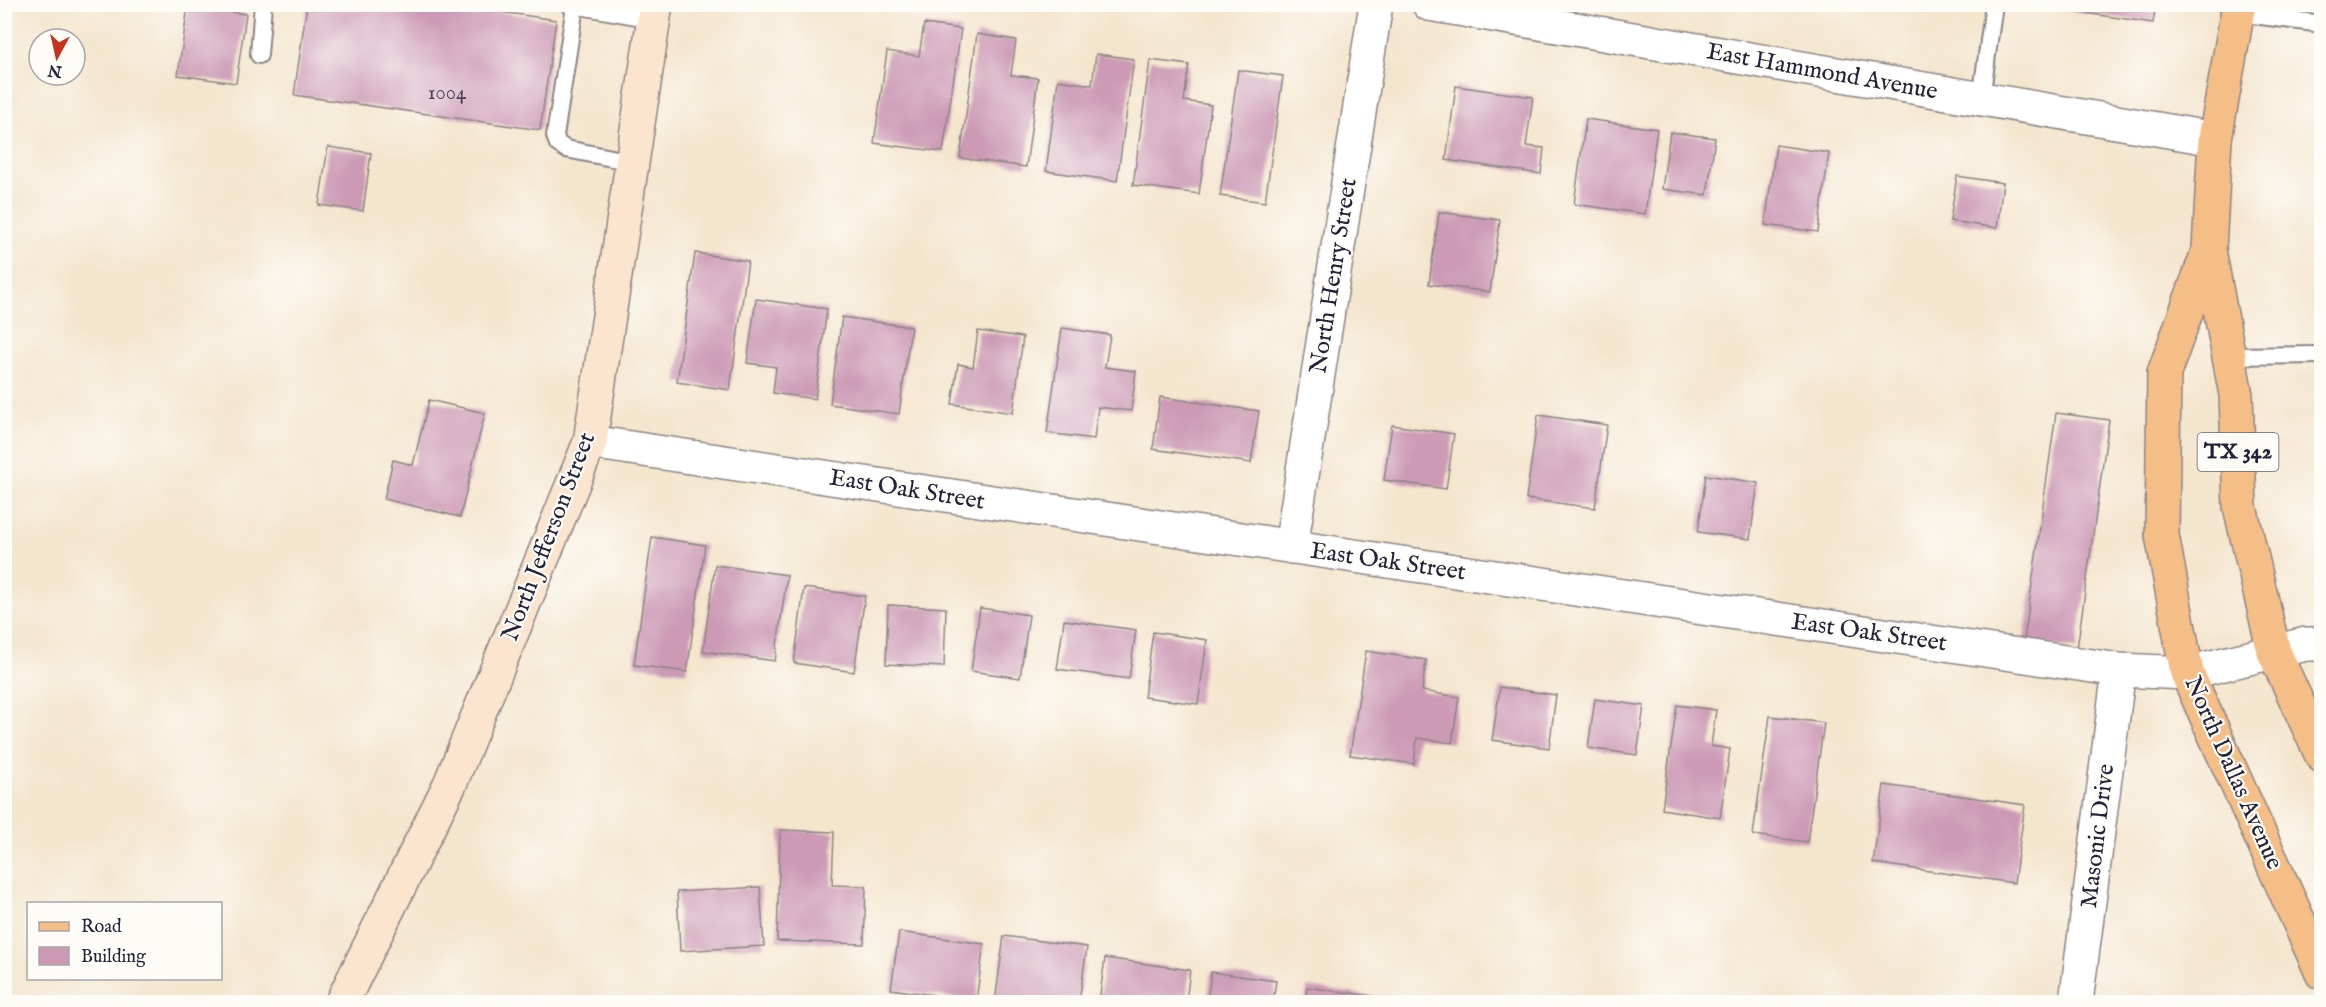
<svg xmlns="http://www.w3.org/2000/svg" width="2326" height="1007" font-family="'IM FELL English',serif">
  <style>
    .building { fill: #cc9ab5 }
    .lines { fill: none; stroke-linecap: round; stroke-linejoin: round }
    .lane-casing { stroke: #8b8484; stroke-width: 20 }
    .street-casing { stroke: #8b8484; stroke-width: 36 }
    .secondary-casing { stroke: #8b8484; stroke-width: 36 }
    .primary-casing { stroke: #8b8484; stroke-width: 36 }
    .lane { stroke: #fff; stroke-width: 16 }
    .street { stroke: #fff; stroke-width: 33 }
    .secondary { stroke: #fbe5cf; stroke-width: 33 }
    .primary { stroke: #f6be87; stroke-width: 33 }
    .labels { text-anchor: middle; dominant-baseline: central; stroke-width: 4.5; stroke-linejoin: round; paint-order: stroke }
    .number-label { font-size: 21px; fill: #4c405a }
    .shield { fill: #fdfcf7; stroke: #646373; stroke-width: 1.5 }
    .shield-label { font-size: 22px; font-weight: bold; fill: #22223b }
    .street-label { font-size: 24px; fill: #22223b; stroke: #fdfcf7 }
  </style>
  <rect width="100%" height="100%" fill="#fdfcf7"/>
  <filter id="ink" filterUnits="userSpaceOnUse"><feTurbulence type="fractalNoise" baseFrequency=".0167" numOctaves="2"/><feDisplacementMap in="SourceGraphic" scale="12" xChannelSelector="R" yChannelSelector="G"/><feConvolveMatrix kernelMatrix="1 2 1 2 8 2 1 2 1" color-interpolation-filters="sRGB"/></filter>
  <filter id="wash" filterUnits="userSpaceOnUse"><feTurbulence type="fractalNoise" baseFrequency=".008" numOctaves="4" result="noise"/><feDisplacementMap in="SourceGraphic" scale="24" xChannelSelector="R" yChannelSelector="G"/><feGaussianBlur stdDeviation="1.35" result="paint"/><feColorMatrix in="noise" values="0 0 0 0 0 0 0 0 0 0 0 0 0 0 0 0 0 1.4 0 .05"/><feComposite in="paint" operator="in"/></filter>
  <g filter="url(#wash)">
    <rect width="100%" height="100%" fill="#f4e5cd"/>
    <g id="blocks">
      <path class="building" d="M307,4H445L556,20L540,130L294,95Z
        M2044,4H2156L2153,23L2044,7Z
        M188,6L246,14L236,83L178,75Z
        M924,24L961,29L943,152L874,143L887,51L919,56Z
        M977,34L1016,40L1011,75L1038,78L1026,167L960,158Z
        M1096,54L1134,59L1117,181L1046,171L1058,80L1092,85Z
        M1150,60L1189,65L1184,101L1211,105L1199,194L1133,185Z
        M1238,70L1283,76L1265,202L1220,196Z
        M1456,86L1533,97L1526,146L1544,148L1541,174L1446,160Z
        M1586,119L1657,129L1645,214L1574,204Z
        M1670,132L1715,138L1707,195L1662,189Z
        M1776,145L1829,153L1818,232L1765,225Z
        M328,147L371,153L363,211L319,205Z
        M1957,176L2003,183L1997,228L1950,221Z
        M1439,212L1500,220L1490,292L1429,284Z
        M695,253L748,261L730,390L677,382Z
        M756,299L827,309L815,399L773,393L776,367L747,363Z
        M842,317L911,327L899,414L830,404Z
        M1062,328L1110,335L1105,367L1136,371L1131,411L1098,407L1094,439L1047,433Z
        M978,331L1023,337L1013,413L952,404L958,364L973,367Z
        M1160,397L1259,411L1251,463L1153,449Z
        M429,400L485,413L460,517L384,499L393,460L413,465Z
        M2056,413L2109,420L2077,649L2024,641Z
        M1538,415L1607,425L1595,508L1526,499Z
        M1392,425L1454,434L1446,489L1384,480Z
        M1706,475L1758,483L1750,539L1698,532Z
        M652,537L705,545L687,672L634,665Z
        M715,565L787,575L775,661L703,651Z
        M804,588L865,596L854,672L794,663Z
        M888,605L946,608L944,667L886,664Z
        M980,608L1029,615L1020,678L971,671Z
        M1064,620L1136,630L1129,679L1057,669Z
        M1153,632L1207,640L1198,704L1144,697Z
        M1366,651L1426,660L1422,691L1459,697L1452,743L1417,738L1414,764L1350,755Z
        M1500,687L1556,695L1549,748L1492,740Z
        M1595,699L1644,706L1637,755L1588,748Z
        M1677,705L1716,710L1711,746L1730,749L1720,818L1662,809Z
        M1770,716L1824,723L1807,842L1753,835Z
        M1884,785L2025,805L2014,883L1873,863Z
        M780,830L834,832L832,885L866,886L864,944L777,941Z
        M760,887L764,946L680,951L677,892Z
        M899,932L984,944L976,1001L891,989Z
        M1004,936L1087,947L1079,1002H995Z
        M1105,958L1190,970L1186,1002H1099Z
        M1211,972L1276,981L1273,1002H1207Z
        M1307,987L1393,999L1392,1002H1305Z"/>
    </g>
  </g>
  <g filter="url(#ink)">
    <use href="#blocks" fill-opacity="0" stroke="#8b8484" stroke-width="1.5"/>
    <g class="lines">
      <defs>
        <path id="lane" d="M568,4L654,19
          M575,6L555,136L558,144L566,149L632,162
          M2238,13L2322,24
          M259,55L263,4
          M1981,99L1994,4
          M2228,356L2322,355"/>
        <path id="street" d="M1429,4L2215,139
          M590,442L2119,670L2187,673L2306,644H2322
          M1291,547L1376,4
          M2076,1002L2119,670"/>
        <path id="secondary" d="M342,1002L450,784L590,442L656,4"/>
        <path id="primary" d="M2239,4L2215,139L2209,250L2236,395L2240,507L2274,652L2322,756
          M2208,252L2164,373L2162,535L2187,673L2322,973"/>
      </defs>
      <use href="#lane" class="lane-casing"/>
      <use href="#street" class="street-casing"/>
      <use href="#secondary" class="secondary-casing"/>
      <use href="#primary" class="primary-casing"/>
      <use href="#lane" class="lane"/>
      <use href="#street" class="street"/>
      <use href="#secondary" class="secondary"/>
      <use href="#primary" class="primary"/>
    </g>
  </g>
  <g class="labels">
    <g class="number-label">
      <text x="447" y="93">1004</text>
    </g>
    <rect class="shield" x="2197.5" y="433" width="81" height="38" rx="4.5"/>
    <g class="shield-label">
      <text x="2238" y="452">TX 342</text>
    </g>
    <g class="street-label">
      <text transform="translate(1822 72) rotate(10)">East Hammond Avenue</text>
      <text transform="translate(1334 276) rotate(-81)">North Henry Street</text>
      <text transform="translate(907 490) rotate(9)">East Oak Street</text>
      <text transform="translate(549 537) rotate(-69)">North Jefferson Street</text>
      <text transform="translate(1388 562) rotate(8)">East Oak Street</text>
      <text transform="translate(1869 633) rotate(8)">East Oak Street</text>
      <text transform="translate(2233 773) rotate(66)">North Dallas Avenue</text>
      <text transform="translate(2098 836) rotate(-83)">Masonic Drive</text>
    </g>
  </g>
  <rect width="2326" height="1007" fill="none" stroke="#fdfcf7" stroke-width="24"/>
  <rect x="27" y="902" width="195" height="78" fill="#fdfcf7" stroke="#a5a5ac" stroke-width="1.5"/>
  <rect x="39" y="922" width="30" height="9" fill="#f6be87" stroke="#a5a5ac" stroke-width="1.5"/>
  <text x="81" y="932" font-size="18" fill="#22223b">Road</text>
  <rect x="39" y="947" width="30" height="18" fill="#cc9ab5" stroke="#a5a5ac" stroke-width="1.5"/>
  <text x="81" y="962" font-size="18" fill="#22223b">Building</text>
  <g transform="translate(57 57) rotate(188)"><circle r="28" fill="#fdfcf7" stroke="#a5a5ac" stroke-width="1.5"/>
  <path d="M0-4.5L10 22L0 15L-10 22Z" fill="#c8321e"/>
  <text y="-9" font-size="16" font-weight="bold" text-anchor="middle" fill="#22223b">N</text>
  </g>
</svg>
